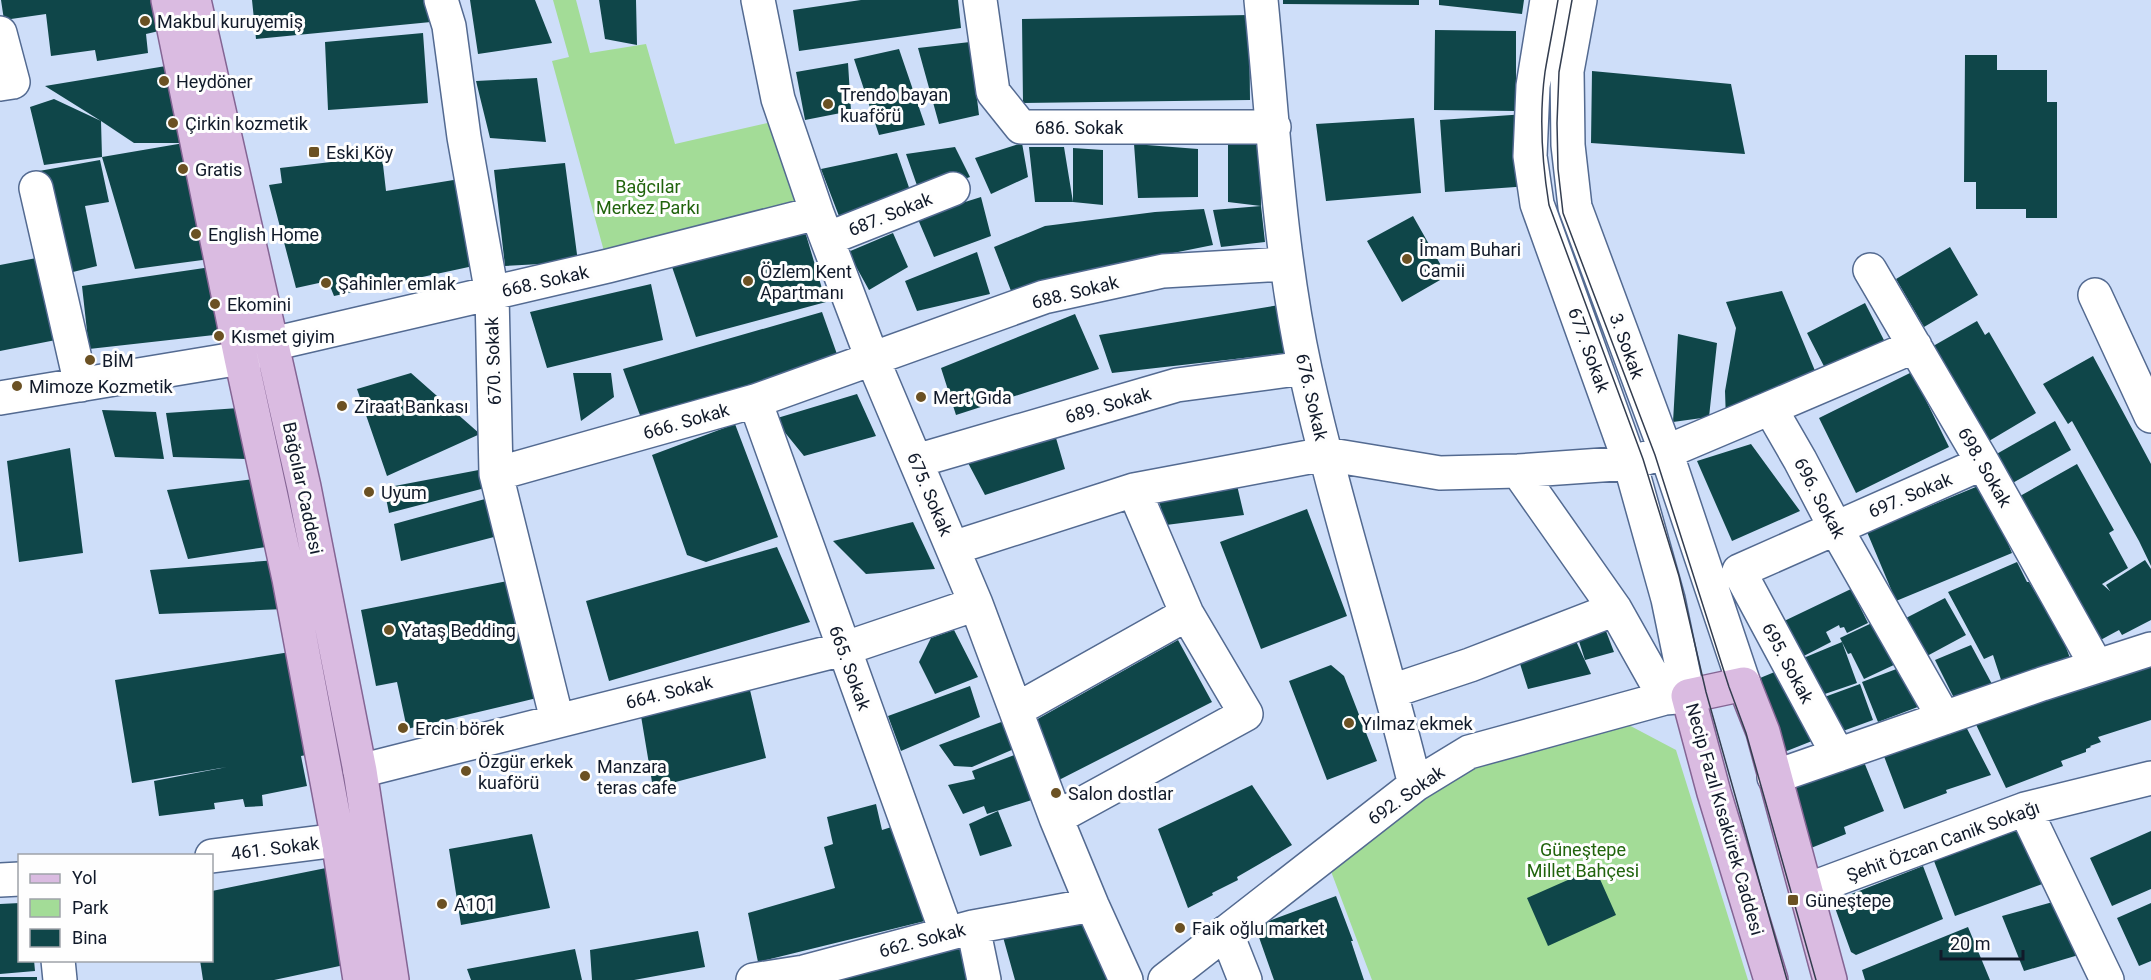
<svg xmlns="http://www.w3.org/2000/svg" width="2151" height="980" font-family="Roboto,sans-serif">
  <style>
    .green { fill: #a3dc97 }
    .building { fill: #0f4649 }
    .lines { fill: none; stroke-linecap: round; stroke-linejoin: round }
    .minor-casing { stroke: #536a91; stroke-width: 36 }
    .major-casing { stroke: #846594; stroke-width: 36 }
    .minor { stroke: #fff; stroke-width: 33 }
    .major { stroke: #dabbe1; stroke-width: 33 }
    .tram { stroke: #333d4f; stroke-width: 1.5 }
    .poi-dot { fill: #6b5123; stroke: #fefefe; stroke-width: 2 }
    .labels { text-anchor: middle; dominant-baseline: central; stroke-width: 6; stroke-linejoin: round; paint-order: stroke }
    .poi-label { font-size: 18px; fill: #111a2a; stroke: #fefefe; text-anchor: start }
    .street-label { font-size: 18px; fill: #111a2a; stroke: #fefefe }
    .park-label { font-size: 18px; fill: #20630c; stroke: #fefefe }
  </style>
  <rect width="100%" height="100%" fill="#cedef9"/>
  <path class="green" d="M553,0H576L590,53L646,44L675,144L785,119L817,213L608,266L552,61L569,57Z
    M1623,722L1676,750L1748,980H1372L1329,866L1463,767Z"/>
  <path class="building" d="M1,0H155L159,31L146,34L148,53L97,61L95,50L51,56L46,14L4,20Z
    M252,0H428L431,22L256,39Z
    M470,0H535L552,43L478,54Z
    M599,0H636L637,45L605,39Z
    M861,0H958L961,28L799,51L793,10Z
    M1283,0H1419V5L1283,4Z
    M1439,0H1524L1522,14L1439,5Z
    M1249,15L1250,100L1023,103L1022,19Z
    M1435,30L1516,31V111L1434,110Z
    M423,33L428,103L328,110L325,42Z
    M970,42L979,115L939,124L918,48Z
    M899,49L925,125L879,135L854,59Z
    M1965,55H1997V70H2047V102H2057V218H2026V209H1976V182H1964Z
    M848,63L851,111L805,120L796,72Z
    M172,65L184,143H134L101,121L102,157L44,165L30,107L54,99L101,121L45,86Z
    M1592,71L1731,84L1745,154L1591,143Z
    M537,78L546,142L490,138L476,81Z
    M1526,114L1530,186L1445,192L1440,120Z
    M1414,118L1421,193L1326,201L1316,124Z
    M1260,136L1261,206L1228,202V138Z
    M184,143L210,259L135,269L102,157Z
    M1022,143L1028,177L991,194L975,158Z
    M1134,144L1198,149V197L1138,198Z
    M955,147L970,177L920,194L906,154Z
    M1029,147H1064L1073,202H1035Z
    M1073,148L1103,150V205L1073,202Z
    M897,153L913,199L842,224L821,169Z
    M382,156L386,191L472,177L478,265L334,296L328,281L296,288L269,185L282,183L280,168Z
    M100,160L109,202L85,206L97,266L57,276L39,171Z
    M565,163L578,262L505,266L494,170Z
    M981,197L991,236L934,257L917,217Z
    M1261,206L1265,242L1221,247L1213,210Z
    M1204,209L1213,245L1113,265L1013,296L994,247L1045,226L1155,212Z
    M1413,216L1447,276L1402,302L1367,241Z
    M804,228L826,302L696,337L670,261Z
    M893,233L908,267L869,290L848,252Z
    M1950,247L1978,295L1924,327L1896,279Z
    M977,252L990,294L917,311L905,281Z
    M52,255L66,338L0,351V265Z
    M211,267L223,334L89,349L82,286Z
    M651,284L663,340L547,368L530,312Z
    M1782,291L1818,378L1726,421L1725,391L1736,328L1726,302Z
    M1865,303L1888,348L1830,378L1807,333Z
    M1279,305L1295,352L1112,373L1099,335Z
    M822,312L838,357L641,418L623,369Z
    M1075,314L1099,369L956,415L941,368Z
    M1977,321L1985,335L1989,332L2036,413L1984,444L1928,349Z
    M1678,334L1717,343L1709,417L1673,422Z
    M2093,356L2151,464V566L2139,541L2072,421L2068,424L2043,384Z
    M1912,372L1949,447L1856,493L1819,418Z
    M411,373L480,434L387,476L357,389Z
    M573,373H611L614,397L581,421Z
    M857,394L876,436L804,456L774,419Z
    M239,408L247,459L173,457L166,413Z
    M102,410L156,412L164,459L115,457Z
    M2055,421L2071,450L2009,485L1993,456Z
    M735,424L778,537L706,562L687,555L652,455Z
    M1056,438L1065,469L985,495L967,461Z
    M1751,444L1800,511L1732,541L1697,461Z
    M70,448L83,553L19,562L7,461Z
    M2077,464L2114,530L2109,533L2128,568L2102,584L2110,591L2106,585L2145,560L2151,569V620L2122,635L2119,630L2095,643L2020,496Z
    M484,469L485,488L389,513L384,488Z
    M254,479L266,547L188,559L167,490Z
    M1236,481L1244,515L1166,525L1157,495Z
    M1983,484L2012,553L1896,601L1867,532Z
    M485,499L494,537L401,561L394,524Z
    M1307,509L1347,616L1261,649L1220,542Z
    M913,522L935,569L866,574L833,541Z
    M777,547L810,622L609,681L586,601Z
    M277,560L285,609L159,614L150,570Z
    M2017,562L2027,582H2029L2056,627L2058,626L2073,666L2004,689L1993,655L1984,659L1948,592Z
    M513,580L541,697L407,729L397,682L376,686L361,610Z
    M1851,589L1868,623L1847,633L1844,627L1840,628L1839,625L1826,632L1831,642L1798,659L1780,623Z
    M1945,598L1966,635L1927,656L1906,618Z
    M1601,618L1614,652L1585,660L1575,629Z
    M1874,622L1898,663L1864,679L1851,653L1848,654L1840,638Z
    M954,630L978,677L935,694L919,662L931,638Z
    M1571,630L1591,674L1528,689L1515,648Z
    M1178,640L1212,702L1057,781L1034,721Z
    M1842,642L1857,683L1816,697L1801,659Z
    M1971,645L1992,684L1955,700L1935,660Z
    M290,652L306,755L301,756L307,786L262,795L263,806L245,807L243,799L214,803L215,809L159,816L154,781L227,767L132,783L115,680Z
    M1331,665L1344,676L1377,761L1327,780L1289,681Z
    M1907,665L1923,705L1878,722L1862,682Z
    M2151,667V720L2098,737L2101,742L2090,746L2091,747L2086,749V752L2061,761L2063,766L2006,788L1972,716L2080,686L2081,690Z
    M1782,669L1817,739L1777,755L1748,683Z
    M1860,684L1873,720L1832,735L1819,699Z
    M970,686L980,717L901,751L888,716Z
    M750,690L766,758L653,788L641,716Z
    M1962,719L1991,775L1946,790L1947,793L1904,809L1882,751Z
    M1004,721L1014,749L972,767L954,766L939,745Z
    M1017,754L1035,799L987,814L984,806L963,814L948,785L975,779L972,771Z
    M1862,757L1884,811L1844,827L1846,834L1806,850L1781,785Z
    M1252,785L1292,845L1237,877L1238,880L1212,893L1213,895L1188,908L1158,829Z
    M876,804L882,830L901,824L925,921L758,962L748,913L835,888L824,847L833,844L827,817Z
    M998,811L1012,846L980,856L969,824Z
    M2026,827L2056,879L1955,916L1934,861Z
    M2151,831V889L2112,906L2090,858Z
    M532,834L550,908L461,925L449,849Z
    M1923,866L1943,919L1856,955L1851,952L1834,905L1836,900Z
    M326,868L349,964L274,980H203L200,960H212V891Z
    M1595,868L1616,915L1548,946L1527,898Z
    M1336,896L1353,941H1351L1364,980H1274L1255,926Z
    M2060,900L2082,954L2024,971L2002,916Z
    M20,903V960H34L35,971L0,974V904Z
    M2151,903V961L2139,966L2117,918Z
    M1085,920L1109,980H1015L1003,937Z
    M1968,927L1990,980H1865L1862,970Z
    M698,931L705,967L634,980H592L590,950Z
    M964,942L971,980H795Z
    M575,949L582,980H471L467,969Z
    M0,977H37V980H0Z"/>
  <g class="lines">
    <defs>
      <path id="minor" d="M441,0L449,26L464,137L492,294L496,474L557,720
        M758,0L778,99L817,213L872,358L976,604L1056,818L1092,905L1126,980
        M980,0L993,92L1021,127H1274
        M1261,0C1273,121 1279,250 1305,369C1336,509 1381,646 1415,785
        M1580,0L1567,71L1568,145L1575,207L1666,452L1744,684
        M0,33L13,82L0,84
        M36,188L81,385
        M827,239L953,189
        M1870,270L1983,463L2096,665
        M2095,295L2151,416
        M0,398L241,358L272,344L608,266L817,213
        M755,401L947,934
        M1770,408L1915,346
        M916,461L1177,385L1304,368
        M1518,471L1615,609L1665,698
        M496,474L755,401L1044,297L1163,271L1286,264
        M953,548L1134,490L1325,454L1440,473L1518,471L1630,463L1666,452L1770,408L1800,460L1835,527L1944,718
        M1392,691L1470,665L1615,609
        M1016,710L1187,614
        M1838,755L1739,571L1983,463
        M360,771L843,649L976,604
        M1774,777L2042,684L2151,649
        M2025,809L2107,980
        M1056,818L1246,714L1187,614L1134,490
        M212,856L338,840
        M0,880L20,879
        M1807,890L2025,809L2151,778
        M973,927L984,980
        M1226,932L1245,980
        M58,960L60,980
        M753,980L804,972L973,927L1092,905
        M1165,980L1415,785L1469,752L1665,698L1688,696L1668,599L1630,463L1537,204L1530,156L1533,86L1547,0"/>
      <path id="major" d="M168,0L241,358L289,579L338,840L360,980
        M194,0L304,487L360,771L392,980
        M1771,980L1714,793L1688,696L1744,684L1763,732L1830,980"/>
    </defs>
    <use href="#minor" class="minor-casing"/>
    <use href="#major" class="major-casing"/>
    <use href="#minor" class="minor"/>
    <use href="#major" class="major"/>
    <path class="tram" d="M1558,0C1554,24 1549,48 1545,72C1539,116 1542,162 1549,205L1643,459L1679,576L1706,692L1787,980
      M1572,0L1559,72L1557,123L1558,169L1563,213L1655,455L1729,687L1746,733L1816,980"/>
  </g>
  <g class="poi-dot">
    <circle cx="145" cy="21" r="6"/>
    <circle cx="164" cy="81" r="6"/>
    <circle cx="828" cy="104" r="6"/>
    <circle cx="173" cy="123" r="6"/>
    <rect x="308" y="146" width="12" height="12" rx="3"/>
    <circle cx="183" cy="169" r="6"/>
    <circle cx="196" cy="234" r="6"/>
    <circle cx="1407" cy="259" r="6"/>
    <circle cx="748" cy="281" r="6"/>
    <circle cx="326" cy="283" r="6"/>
    <circle cx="215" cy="304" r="6"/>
    <circle cx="219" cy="336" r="6"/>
    <circle cx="90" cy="360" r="6"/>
    <circle cx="17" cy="386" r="6"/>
    <circle cx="921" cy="397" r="6"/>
    <circle cx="342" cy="406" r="6"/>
    <circle cx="369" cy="492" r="6"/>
    <circle cx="389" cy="630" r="6"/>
    <circle cx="1349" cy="723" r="6"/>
    <circle cx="403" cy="728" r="6"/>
    <circle cx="466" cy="771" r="6"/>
    <circle cx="585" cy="776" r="6"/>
    <circle cx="1056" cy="793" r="6"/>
    <rect x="1787" y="894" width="12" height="12" rx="3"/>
    <circle cx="442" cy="904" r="6"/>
    <circle cx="1180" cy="928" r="6"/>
  </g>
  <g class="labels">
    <g class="poi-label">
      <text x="157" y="21">Makbul kuruyemiş</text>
      <text x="176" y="81">Heydöner</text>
      <text x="840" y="94">Trendo bayan<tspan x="840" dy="21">kuaförü</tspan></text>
      <text x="185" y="123">Çirkin kozmetik</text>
      <text x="326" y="152">Eski Köy</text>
      <text x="195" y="169">Gratis</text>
      <text x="208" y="234">English Home</text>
      <text x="1419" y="249">İmam Buhari<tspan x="1419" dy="21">Camii</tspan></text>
      <text x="760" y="271">Özlem Kent<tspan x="760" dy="21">Apartmanı</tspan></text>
      <text x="338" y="283">Şahinler emlak</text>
      <text x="227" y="304">Ekomini</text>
      <text x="231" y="336">Kısmet giyim</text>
      <text x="102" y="360">BİM</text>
      <text x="29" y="386">Mimoze Kozmetik</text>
      <text x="933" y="397">Mert Gıda</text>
      <text x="354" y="406">Ziraat Bankası</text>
      <text x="381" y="492">Uyum</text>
      <text x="401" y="630">Yataş Bedding</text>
      <text x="1361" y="723">Yılmaz ekmek</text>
      <text x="415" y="728">Ercin börek</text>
      <text x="478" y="761">Özgür erkek<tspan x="478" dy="21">kuaförü</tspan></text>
      <text x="597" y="766">Manzara<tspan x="597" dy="21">teras cafe</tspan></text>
      <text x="1068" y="793">Salon dostlar</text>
      <text x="1805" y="900">Güneştepe</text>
      <text x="454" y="904">A101</text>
      <text x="1192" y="928">Faik oğlu market</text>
    </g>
    <g class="street-label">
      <text x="1079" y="127">686. Sokak</text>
      <text transform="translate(890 214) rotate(-22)">687. Sokak</text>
      <text transform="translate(545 281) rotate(-13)">668. Sokak</text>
      <text transform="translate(1075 292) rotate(-14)">688. Sokak</text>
      <text transform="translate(1627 346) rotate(70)">3. Sokak</text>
      <text transform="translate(1589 350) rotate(70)">677. Sokak</text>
      <text transform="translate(493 361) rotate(-92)">670. Sokak</text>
      <text transform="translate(1312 397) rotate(77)">676. Sokak</text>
      <text transform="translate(1108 405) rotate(-16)">689. Sokak</text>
      <text transform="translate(686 421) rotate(-16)">666. Sokak</text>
      <text transform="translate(1985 467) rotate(60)">698. Sokak</text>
      <text transform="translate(303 488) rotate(78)">Bağcılar Caddesi</text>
      <text transform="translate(930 494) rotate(67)">675. Sokak</text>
      <text transform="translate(1910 495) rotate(-23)">697. Sokak</text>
      <text transform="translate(1820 498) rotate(62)">696. Sokak</text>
      <text transform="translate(1788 663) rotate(62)">695. Sokak</text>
      <text transform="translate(850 668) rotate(70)">665. Sokak</text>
      <text transform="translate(669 692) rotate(-14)">664. Sokak</text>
      <text transform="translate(1406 795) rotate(-35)">692. Sokak</text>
      <text transform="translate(1725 819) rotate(74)">Necip Fazıl Kısakürek Caddesi</text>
      <text transform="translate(1943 841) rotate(-20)">Şehit Özcan Canik Sokağı</text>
      <text transform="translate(275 848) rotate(-7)">461. Sokak</text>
      <text transform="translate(922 940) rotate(-15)">662. Sokak</text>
    </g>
    <g class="park-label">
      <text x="648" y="186">Bağcılar<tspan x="648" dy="21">Merkez Parkı</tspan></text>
      <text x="1583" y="849">Güneştepe<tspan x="1583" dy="21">Millet Bahçesi</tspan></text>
    </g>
  </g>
  <rect x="18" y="854" width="195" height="108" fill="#fefefe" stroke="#9fa3a9" stroke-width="1.5"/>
  <rect x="30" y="874" width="30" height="9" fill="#dabbe1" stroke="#9fa3a9" stroke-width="1.5"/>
  <text x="72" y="884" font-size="18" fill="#111a2a">Yol</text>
  <rect x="30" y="899" width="30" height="18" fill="#a3dc97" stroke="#9fa3a9" stroke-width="1.5"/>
  <text x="72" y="914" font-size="18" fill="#111a2a">Park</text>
  <rect x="30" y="929" width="30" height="18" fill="#0f4649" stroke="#9fa3a9" stroke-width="1.5"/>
  <text x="72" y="944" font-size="18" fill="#111a2a">Bina</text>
  <path d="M1941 950v9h82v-9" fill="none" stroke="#111a2a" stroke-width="3"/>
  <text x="1950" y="950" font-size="18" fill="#111a2a" stroke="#fefefe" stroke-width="4.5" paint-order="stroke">20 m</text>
</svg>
